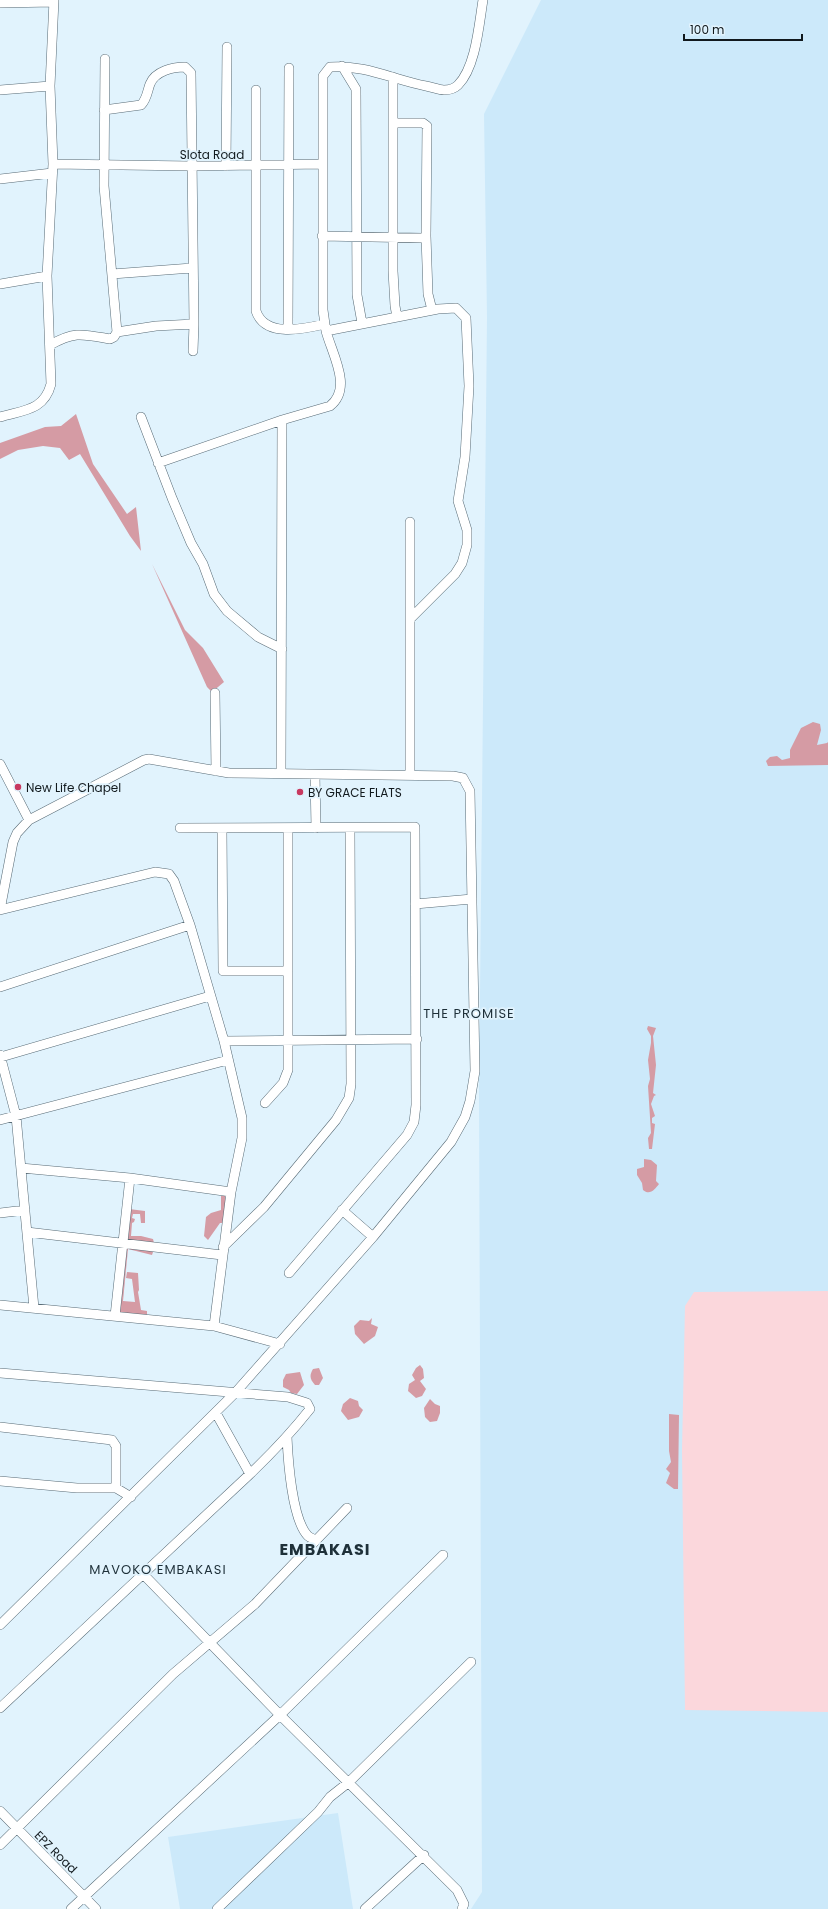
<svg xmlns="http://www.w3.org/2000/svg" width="828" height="1909" font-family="Poppins,sans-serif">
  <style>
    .built { fill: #cce9fa }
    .green { fill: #fbd7dc }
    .forest { fill: #d59ba4 }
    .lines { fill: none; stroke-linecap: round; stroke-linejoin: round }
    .minor-casing { stroke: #586b76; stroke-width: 10 }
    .minor { stroke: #fff; stroke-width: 9 }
    .poi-dot { fill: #c83960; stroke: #e1f3fd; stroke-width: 1.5 }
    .labels { text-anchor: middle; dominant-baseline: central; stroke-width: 3.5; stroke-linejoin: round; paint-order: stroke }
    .street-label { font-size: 12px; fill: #11191d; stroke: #e1f3fd }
    .poi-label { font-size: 12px; fill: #11191d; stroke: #e1f3fd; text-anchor: start }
    .neighbourhood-label { font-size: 13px; letter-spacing: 1px; fill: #1e3039; stroke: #e1f3fd }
    .district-label { font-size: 16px; font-weight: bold; letter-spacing: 1px; fill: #1e3039; stroke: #e1f3fd }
  </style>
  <rect width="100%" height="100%" fill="#e1f3fd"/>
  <path class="built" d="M541,0H828V1909H471L482,1892L479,1091L487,317L484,114Z
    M338,1813L353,1909H180L168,1837Z"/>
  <path class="green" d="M828,1291V1712L685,1710L682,1450L685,1306L694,1292Z"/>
  <path class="forest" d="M76,414L93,464L127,514L136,507L141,551L130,536L80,454L69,460L60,448L43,446L18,450L0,459V443L45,427L61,426Z
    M152,564L185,630L203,648L224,682L212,692L207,687Z
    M813,722L820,724L821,730L817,745L827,743L828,742V765L768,766L766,761L770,757L777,756L782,760L790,758V750L801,728Z
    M648,1026L656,1028L653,1036L656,1065L653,1093L656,1095L654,1096L651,1104L655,1116L652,1118V1123L655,1124L652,1149H649L648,1138L651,1133L648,1086L650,1079L648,1060L651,1043V1036L647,1029Z
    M644,1159L651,1160L657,1165L656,1181L659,1184C655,1189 650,1196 643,1190L642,1183L637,1175V1169L644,1167Z
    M225,1195L227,1207L224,1223H220L208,1240L204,1236L206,1217L211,1213L221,1210V1196Z
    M129,1209L145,1211V1223H141L140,1214H133L132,1218L135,1219L134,1222L132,1223L131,1236H141L153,1239L154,1243L127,1241Z
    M126,1247L154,1249L152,1255L128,1249L123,1301L135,1302L132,1279L126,1278L127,1272L138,1273L139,1290L138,1292L141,1310L147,1311V1316L119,1312Z
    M372,1318L371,1324L378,1327L375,1336L364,1344L355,1334L354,1326L360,1320L369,1321Z
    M420,1365L423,1369L424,1378L420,1381L426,1389L422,1396L416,1398L408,1391L409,1384L415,1380L412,1375L416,1368Z
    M319,1368L323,1378L319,1385H315C310,1379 309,1376 313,1369Z
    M300,1372L304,1385L297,1394L291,1393L289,1390L283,1387V1380L286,1374Z
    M350,1398L358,1401L359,1406L363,1410L359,1417L348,1420L341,1411L343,1404Z
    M430,1399L435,1404L440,1406V1413L437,1421L430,1422L425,1417L424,1408Z
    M669,1414L679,1415L678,1489H674L666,1483L670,1473L666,1469L671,1462L669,1451Z"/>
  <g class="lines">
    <defs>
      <path id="minor" d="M0,3L54,2
        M105,59L104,186L117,332
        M342,66L356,89L357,295L362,323
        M393,77V271L395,306L397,317
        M0,90L50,86
        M256,90V311C265,338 304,329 325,324
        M104,110L141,105C147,99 147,92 150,84C155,71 173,67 185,67L191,73L194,324L156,326L117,332
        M53,164L191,166L322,164
        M226,166L227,47
        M0,179L52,173
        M322,236L422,238L426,236L427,126L423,123H394
        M426,236L428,294L432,310
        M112,274L192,268
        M0,284L47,276
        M288,329L289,68
        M326,331L438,309L456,308L466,318L469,386L465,457L458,501L467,530V545L462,563L455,574L410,619
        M50,345C75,331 82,334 110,339L114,337L117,332
        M193,351L194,324
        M0,417C23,410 44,411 51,384L47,276L53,164L50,86L54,0
        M141,417L172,498L191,543L203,564L214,594L227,611L258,637L282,649
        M158,463L282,420
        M410,522V775
        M215,693L216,771
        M0,764L29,820
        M281,773L282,420L330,406C353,388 332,354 326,331C325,325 324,317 323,310V76L330,67C363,64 395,80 426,86C432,87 439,90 444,90C449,90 455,88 458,85C476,67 479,24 483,0
        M315,775L316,828
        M180,828L415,827L416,1105L414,1122L407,1135L289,1273
        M222,828L223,971H288
        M415,904L472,899
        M0,987L190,925
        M224,1041L417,1039
        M0,1055L16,1116L34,1308
        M1,1057L210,996
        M265,1103L283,1083L288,1070V828
        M0,1120L228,1060
        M21,1168L130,1178L115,1316
        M130,1178L231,1192
        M342,1210L373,1237
        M0,1213L25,1210
        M27,1232L222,1255
        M223,1247L264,1207L336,1120L349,1098L351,1084L350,828
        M0,1305L214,1326L280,1344
        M0,1373L288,1397L307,1403L310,1409C291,1433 272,1453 250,1474
        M0,1427L112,1440L116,1446V1488
        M287,1437C288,1460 292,1520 308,1536C310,1538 314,1539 316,1540
        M0,1481L77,1488H116L131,1497
        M143,1574L280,1715L457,1890L464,1904L462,1909
        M0,1625L235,1393L373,1237L451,1142L465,1117L470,1101L475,1071L470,791L463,778L453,776L229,773L149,759L144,760L29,820L17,833L13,842L0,910L155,872L169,874L174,881L190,925L224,1041L242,1118V1138L231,1192L214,1326
        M0,1708L250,1474L216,1413
        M0,1811L96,1909
        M0,1845L173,1674L255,1604L347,1508
        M71,1909L280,1715L443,1555
        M217,1909L318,1812L330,1797L349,1782L471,1662
        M365,1909L424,1855"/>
    </defs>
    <use href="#minor" class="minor-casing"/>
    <use href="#minor" class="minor"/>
  </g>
  <g class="poi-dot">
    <circle cx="18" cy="787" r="4"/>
    <circle cx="300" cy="792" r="4"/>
  </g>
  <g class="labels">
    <g class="street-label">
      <text x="212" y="154">Slota Road</text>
      <text transform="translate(56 1852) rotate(45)">EPZ Road</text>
    </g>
    <g class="poi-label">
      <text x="26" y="787">New Life Chapel</text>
      <text x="308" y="792">BY GRACE FLATS</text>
    </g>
    <g class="neighbourhood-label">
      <text x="469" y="1013">THE PROMISE</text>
      <text x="158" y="1569">MAVOKO EMBAKASI</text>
    </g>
    <g class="district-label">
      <text x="325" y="1549">EMBAKASI</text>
    </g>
  </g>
  <path d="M684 34v6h118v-6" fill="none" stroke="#11191d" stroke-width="2"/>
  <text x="690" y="34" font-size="12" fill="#11191d" stroke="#e1f3fd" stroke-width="3" paint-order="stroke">100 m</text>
</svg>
